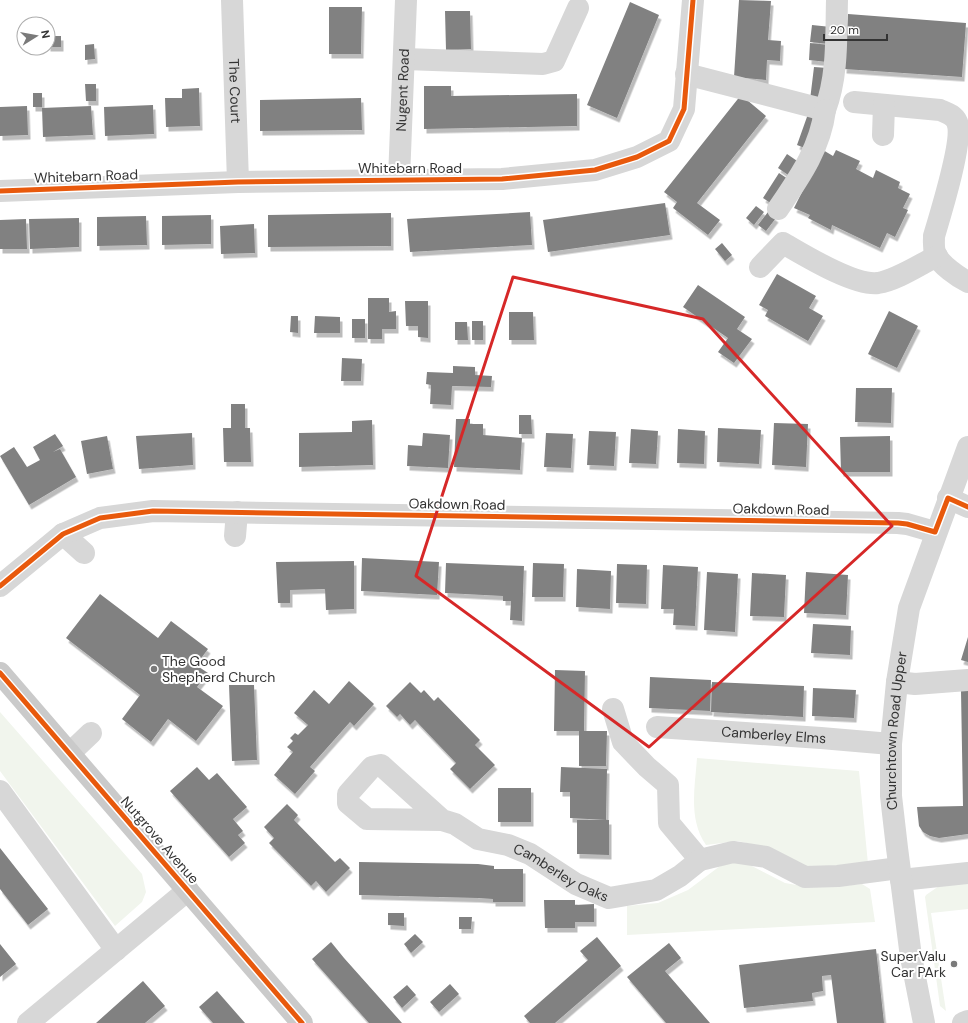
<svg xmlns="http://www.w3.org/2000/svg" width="968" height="1023" font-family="'DM Sans',sans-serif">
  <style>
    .green { fill: #f1f5ed }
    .building { fill: #818181; filter: url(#shadow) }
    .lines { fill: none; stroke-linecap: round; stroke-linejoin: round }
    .minor { stroke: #d7d7d7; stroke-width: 22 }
    .major { stroke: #cacaca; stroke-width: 22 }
    .cycleway-casing { stroke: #fff; stroke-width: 8 }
    .cycleway { stroke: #e8590c; stroke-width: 5 }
    .marked { fill: none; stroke: #d62828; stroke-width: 3; stroke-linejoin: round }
    .poi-dot { fill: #7a7a7a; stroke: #fff; stroke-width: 1.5 }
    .labels { text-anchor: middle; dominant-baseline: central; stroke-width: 4; stroke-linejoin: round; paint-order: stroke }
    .street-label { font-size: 14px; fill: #333; stroke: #fff }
    .poi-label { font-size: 14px; fill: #333; stroke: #fff; text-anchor: start }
  </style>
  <defs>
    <filter id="shadow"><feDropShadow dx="2.5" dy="4.5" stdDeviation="0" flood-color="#0004"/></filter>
  </defs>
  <rect width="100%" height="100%" fill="#fff"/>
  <path class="green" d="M0,712L142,874L146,892L142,902L115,926L0,771Z
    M697,758L859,771L868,864L816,868L794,864L763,847L738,841L706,845C688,819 695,787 697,758Z
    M724,863H746L785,883L802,886L832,887L862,884L870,889L875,922L627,935V906L658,903L688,890Z
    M968,882V909L931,913L946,1011L940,1006L925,897L926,895L939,886Z"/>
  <path class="building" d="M739,0L771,1L768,40L781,41L780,61L767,60L766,80L734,77Z
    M630,2L659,15L617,118L587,105Z
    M329,7H362L361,54H329Z
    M445,11H470L471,49L446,50Z
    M848,14L966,23L962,77L844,69Z
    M812,25L831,27L829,44L810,42Z
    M48,36H61V47H48Z
    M810,43L829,45L827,62L809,60Z
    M94,44L95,59L85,60V45Z
    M814,67L828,68L825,94L810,100Z
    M85,84H96V101H86Z
    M424,86H451V96L577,94V126L424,129Z
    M199,88L200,126L166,127L165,98H182V89Z
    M33,93H42V107H33Z
    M741,95L766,116L697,203L720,220L708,235L673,208L677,202L664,192Z
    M361,98L362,130L260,131V100Z
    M153,105L154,134L105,136L104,107Z
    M27,106L28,135L0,136V107Z
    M91,106L93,135L43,137L42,108Z
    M808,114L820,125L810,150L797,145Z
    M823,150L833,156L836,150L860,161L856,169L873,178L876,170L900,182L898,188L910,194L903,208L908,210L895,237L887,233L880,248L832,225L831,230L808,218L810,215L794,208Z
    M787,154L803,165L794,179L778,168Z
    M779,173L791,181L775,206L763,198Z
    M665,203L670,235L548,252L543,220Z
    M756,206L764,212L754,225L746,218Z
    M530,212L532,245L410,252L407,219Z
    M768,212L776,218L766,231L758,225Z
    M391,213V246L268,247V215Z
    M211,215V244L162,245V216Z
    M146,216L147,245L97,246V217Z
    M79,218V247L30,249L29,219Z
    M26,219L27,249H0V220Z
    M254,224L255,253L221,254L220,226Z
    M722,243L732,255L725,261L715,249Z
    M777,274L816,296L809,308L823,316L808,341L765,316L768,310L759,305Z
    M698,285L745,317L737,329L752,339L734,363L718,352L728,338L683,307Z
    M368,298H389V312L396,311V329H382V339H368Z
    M405,301H428V338L418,337V326H406Z
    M889,311L918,326L897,368L868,354Z
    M509,312H533L534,340H509Z
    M291,316H298V333L290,332Z
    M315,316L340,317V333H314Z
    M352,319H365V338H352Z
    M472,321H483V340H472Z
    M455,322H467L468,340H455Z
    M342,358L362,359L361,381H341Z
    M453,366L475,367V375L492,376L491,387L452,386L451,405L430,404L431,385L426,384L427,372L453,373Z
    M856,388H892L891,423L855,422Z
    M231,404H245V428H250L251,462H224L223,428H231Z
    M519,415H531L532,434H519Z
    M456,419H470V424H483V435L522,438L520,470L454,467Z
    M372,420L373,465L299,467V433L352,432V421Z
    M774,423L808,424L806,467L772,465Z
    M718,428L761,430L759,464L717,462Z
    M631,429L658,431L656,464L629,463Z
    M678,429L705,431L704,464L677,463Z
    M589,431L616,432L614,466L587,465Z
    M192,433L193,465L139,469L136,436Z
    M423,433L450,435L448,468L407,466L408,445L422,446Z
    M546,433L573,434L571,468L544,467Z
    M55,434L63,446L53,452L60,449L76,477L29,505L0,456L14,447L27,467L40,460L33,447Z
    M107,436L113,469L87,474L81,441Z
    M890,436V472H841L840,437Z
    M362,558L439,562L437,595L361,591Z
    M354,561V609L326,610L325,589L290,590V603H278L276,562Z
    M446,563L524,566L522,621L510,620L511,601H503V596L445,593Z
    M533,563L564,564L563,597H532Z
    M617,564L647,565L646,604L616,603Z
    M663,565L698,567L695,626L673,625L674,609H661Z
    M577,569L611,571L610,609L576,607Z
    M707,572L738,574L735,632L704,630Z
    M806,572L848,575L846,615L804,613Z
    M752,573L786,575L784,617L750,616Z
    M100,594L158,638L171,621L208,649L196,665L208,673L197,687L223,706L196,741L168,719L151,742L122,719L140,695L66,638Z
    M813,624L851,626L850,655L811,653Z
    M968,637V662L961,660Z
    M555,670L585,671L584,731H607L606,766H579V731H554Z
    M650,677L711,680L710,711L649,708Z
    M349,681L374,704L354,726L350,722L310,767L315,771L295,794L274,775L293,752L287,747L293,741L290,738L295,733L298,735L308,725L294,713L314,690L329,704Z
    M410,682L421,693L424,690L434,701L438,697L480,740L475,745L495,765L470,789L450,769L456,763L415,720L410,725L400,714L397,717L386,706Z
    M712,682L804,686L803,717L711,712Z
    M229,685H254L257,760L232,761Z
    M813,688L856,690L854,718L812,716Z
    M968,690V834L939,838L930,836L923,832L919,826L917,807L963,806L961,691Z
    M197,767L209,780L217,773L247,807L233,819L243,831L238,835L245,843L229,857L170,791Z
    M561,767L607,769L606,820L570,818V792H560Z
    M498,788H531V822H498Z
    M287,804L298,815L294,820L335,862L340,858L350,868L326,892L316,881L311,886L269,843L274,838L264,827Z
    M577,820H609V855L577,854Z
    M0,848L48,909L28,925L0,889Z
    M359,862L478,864L494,866V869H523V902H493V899L478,898L359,895Z
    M544,900H575V905L594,904V922H575V928H545Z
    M388,913H404V926L388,925Z
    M459,917H472L471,929H459Z
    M415,934L423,942L411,953L404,944Z
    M597,937L621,966L555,1023H530L524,1016L588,960L580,951Z
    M331,942L344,958L402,1023H369L312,959Z
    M669,943L681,958L665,971L710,1023H666L627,977Z
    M0,944L16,964L0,977Z
    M876,949L884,1023H837L831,975L822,976L823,991L812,993L813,1001L744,1008L739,965Z
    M143,981L165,1006L145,1023H96Z
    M450,984L459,994L439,1012L430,1002Z
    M407,985L416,995L402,1008L393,997Z
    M217,991L245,1023H213L199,1007Z"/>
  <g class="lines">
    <g class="minor">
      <path id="s1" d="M232,0L238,182"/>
      <path d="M405,59L543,64L554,61L578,8"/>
      <path d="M686,74L825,110C838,76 836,37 837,0"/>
      <path d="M854,102L940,110C947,113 954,115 957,122C964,138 940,216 934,236C934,243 933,249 936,255C941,265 958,277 968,282"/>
      <path d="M883,135L884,105"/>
      <path id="s2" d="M399,179L406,0"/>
      <path d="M0,191L238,182L502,179L595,170L637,157L669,141L684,109L693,0"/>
      <path d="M778,209C799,178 820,149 825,110"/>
      <path d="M760,267L783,243C804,255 854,286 878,283C897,280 919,265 937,256"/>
      <path d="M948,498L968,507"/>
      <path d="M63,534L84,553"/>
      <path d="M235,536L237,512"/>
      <path d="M0,586L63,534L100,518L153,511L898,523L907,524L935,532"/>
      <path d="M897,682L915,684L968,680"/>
      <path d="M613,709L623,742L647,767L668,785L669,823L700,860L733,852L766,857L805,877L838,876L899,868"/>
      <path id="s3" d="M657,727L821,738L891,744"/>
      <path d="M70,753L91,733"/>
      <path d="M0,791L116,950"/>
      <path id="s4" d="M442,820L381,765L372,767L348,794V803L367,819L442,820L455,824L478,839L508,845L530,854L576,884L609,898L656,890L680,876L700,860"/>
      <path d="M901,880L968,873"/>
      <path d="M28,1023L188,890"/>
      <path id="s5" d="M924,1023L911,957L897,848L891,796V744L897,682L909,608L968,447"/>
      <path d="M963,1023L968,1021"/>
    </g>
    <path class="major" d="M0,673L302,1023"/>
    <defs>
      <path id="cycleway" d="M0,191L238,182L502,179L595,170L637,157L669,141L684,109L693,0
        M0,586L63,534L100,518L153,511L898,523L907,524L935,532L948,498L968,507
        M0,673L302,1023"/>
    </defs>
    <use href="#cycleway" class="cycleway-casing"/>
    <use href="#cycleway" class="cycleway"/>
  </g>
  <path class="marked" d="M513,277L703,319L892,526L649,747L416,576Z"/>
  <g class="poi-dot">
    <circle cx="154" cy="669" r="4"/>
    <circle cx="954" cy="964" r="4"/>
  </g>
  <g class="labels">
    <g class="street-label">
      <text stroke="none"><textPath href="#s2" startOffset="89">Nugent Road</textPath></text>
      <text stroke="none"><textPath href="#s1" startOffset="91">The Court</textPath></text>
      <text x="410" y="168">Whitebarn Road</text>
      <text transform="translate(86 176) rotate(-2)">Whitebarn Road</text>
      <text transform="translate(457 504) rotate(1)">Oakdown Road</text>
      <text transform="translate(781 509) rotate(1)">Oakdown Road</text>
      <text stroke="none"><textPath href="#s5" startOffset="295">Churchtown Road Upper</textPath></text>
      <text stroke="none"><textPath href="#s3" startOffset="117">Camberley Elms</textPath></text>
      <text transform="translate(160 840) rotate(49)">Nutgrove Avenue</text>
      <text stroke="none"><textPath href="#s4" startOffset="368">Camberley Oaks</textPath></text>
    </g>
    <g class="poi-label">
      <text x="162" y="661">The Good<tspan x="162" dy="16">Shepherd Church</tspan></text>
      <text x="946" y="956" text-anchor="end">SuperValu<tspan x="946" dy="16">Car PArk</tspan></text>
    </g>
  </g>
  <g transform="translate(36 36) rotate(79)"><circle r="19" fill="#ffffff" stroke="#adadad"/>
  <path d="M0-3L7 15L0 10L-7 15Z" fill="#7a7a7a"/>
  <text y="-6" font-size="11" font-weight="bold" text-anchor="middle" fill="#333333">N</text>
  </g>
  <path d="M824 34v6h63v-6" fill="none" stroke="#333333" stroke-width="2"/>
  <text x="830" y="34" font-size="12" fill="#333333" stroke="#ffffff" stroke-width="3" paint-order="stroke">20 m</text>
</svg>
